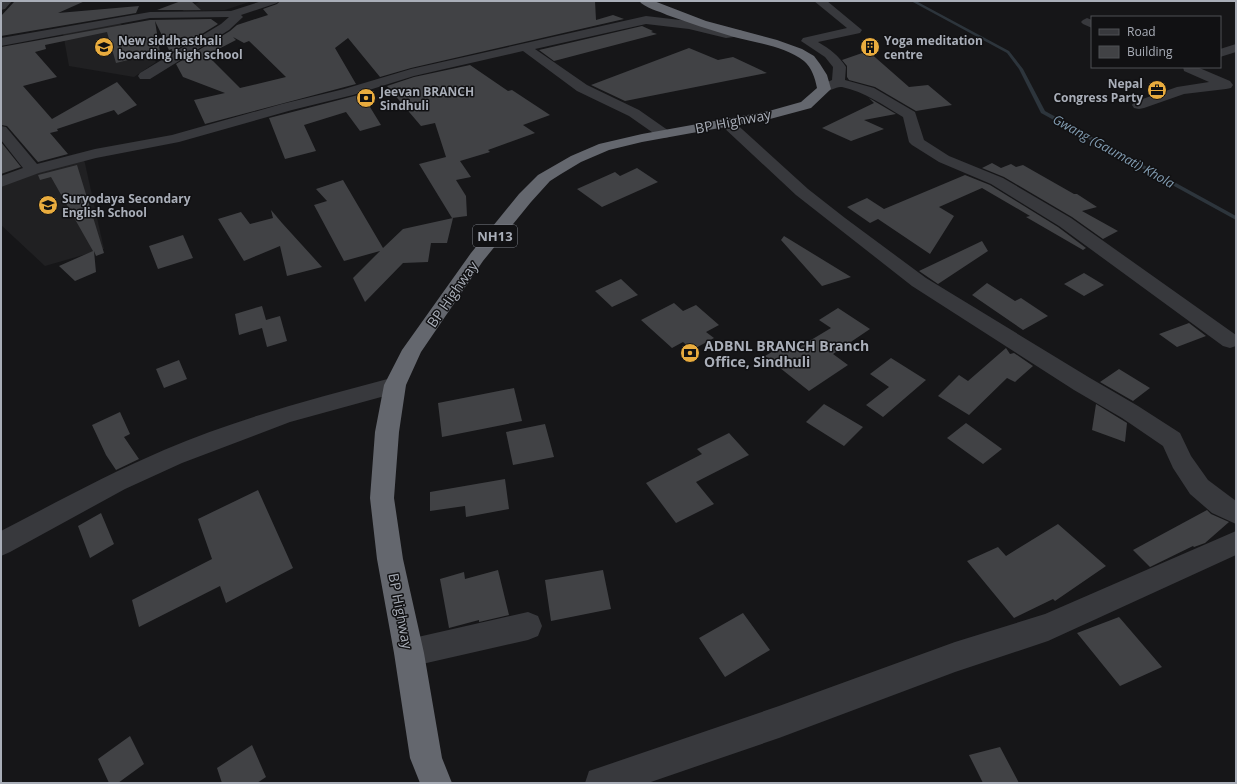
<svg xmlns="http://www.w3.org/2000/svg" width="1237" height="784" font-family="'Open Sans',sans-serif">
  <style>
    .built { fill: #202022 }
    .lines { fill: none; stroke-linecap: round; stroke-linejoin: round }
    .stream { fill: #2d353c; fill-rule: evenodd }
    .building { fill: #414245; fill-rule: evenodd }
    .street { fill: #38393d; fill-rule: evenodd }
    .highway { fill: #64676e; fill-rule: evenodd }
    .labels { text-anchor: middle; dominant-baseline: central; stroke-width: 3; stroke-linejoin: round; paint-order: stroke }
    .far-poi-label { font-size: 12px; font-weight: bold; fill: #a9aeb8; stroke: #111113; text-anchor: start }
    .far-water-label { font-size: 13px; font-style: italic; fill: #829cb1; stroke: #111113 }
    .shield { fill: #111113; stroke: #7b7f86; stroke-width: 1 }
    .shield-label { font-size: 13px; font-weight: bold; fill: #a9aeb8 }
    .street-label { font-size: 14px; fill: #a9aeb8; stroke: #111113 }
    .poi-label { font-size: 14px; font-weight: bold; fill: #a9aeb8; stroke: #111113; text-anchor: start }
  </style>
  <rect width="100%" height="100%" fill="#161618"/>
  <path class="built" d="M201,1H252L225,10L182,11Z
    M119,22L156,62L134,77L69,66L63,33Z
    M84,159L104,249L45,266L1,225V184Z"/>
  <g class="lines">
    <path class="stream" d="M911,1H916L1009,51L1023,69L1045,111L1236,216V220L1041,113L1019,69L1007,53Z"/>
  </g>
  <path class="building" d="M26,1H85L58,13L139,6L136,13L1,36V16L14,2Z
    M181,1H191L201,10H157Z
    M280,1H595L596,20L613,15L624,19L411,68L380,77L348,38L335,48L356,84L205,124L194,100L225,93L183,77L176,64L230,31L237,25L268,15L263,9L277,4ZM233,37L244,43L249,41L286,77L240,88L207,55L236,40Z
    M211,19L218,24L171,53L172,49L169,50L155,21L160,52L116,63L107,32L45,45L46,49L35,52L57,77L23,86L52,119L117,82L137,105L118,115L114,110L57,129L58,131L50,133L68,154L38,162L7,126L1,125V47L150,20Z
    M642,26L653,31L651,32L657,34L554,61L539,50Z
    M689,48L718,60L733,57L767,73L625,101L591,85Z
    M868,51L909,87L928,85L952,105L916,111L875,87L849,80L847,77V66L842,60Z
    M470,65L508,91L512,90L550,115L523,125L535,133L488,150L490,152L460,161L471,177L456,180L466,196L467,216L452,218L419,164L446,157L435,123L421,126L387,86L414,77Z
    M362,94L381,125L360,131L346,112L304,125L316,151L285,159L269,118Z
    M869,98L896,114L864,120L884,129L851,141L822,128L874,103Z
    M1,142L21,167L1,174Z
    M992,163L1001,168L1011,164L1016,167L1023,165L1074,194H1077L1097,207L1082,211L1118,231L1103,239L1072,217L1004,177L982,168Z
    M77,165L104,253L96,256L94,251L96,272L75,281L59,266L93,251L51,177L40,180L38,175Z
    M637,168L658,182L602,207L577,189L615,172L620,176Z
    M965,175L990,185L1058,227L1086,248L1083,250L1026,217L1030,216L982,188L939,207L954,216L930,254L878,219L870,223L847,207L867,198L884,209Z
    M343,180L383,248L403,229L453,218L447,243H431L428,262L403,263L365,302L353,278L380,251L344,261L314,205L327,201L316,189Z
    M271,210L282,223L322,267L287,276L280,246L244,261L218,219L241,212L250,224L273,218Z
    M183,235L193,258L158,269L149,246Z
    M784,236L851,277L822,286L781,240Z
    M982,241L988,251L938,284L919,271Z
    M1084,273L1104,285L1084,296L1064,284Z
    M621,279L638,295L612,307L595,291Z
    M987,283L1015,301L1021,298L1048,316L1023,330L972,295Z
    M674,303L683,311L696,305L719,325L706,332L714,338L692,350L683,342L672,348L641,320Z
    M262,306L266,320L280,316L287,341L267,347L262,328L239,335L235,314Z
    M838,308L870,329L833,354L848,365L809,391L765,356L782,346L791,352L831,328L819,320Z
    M1189,323L1206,336L1177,347L1159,334Z
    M1006,348L1010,354L1014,353L1033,366L1015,382L1007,378L969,415L938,396L959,375L968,381Z
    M891,358L926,380L883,417L866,405L889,387L870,374Z
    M179,360L187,379L164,388L156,369Z
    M1119,369L1150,388L1133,401L1100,382Z
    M514,388L522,421L442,437L438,403Z
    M824,404L863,427L844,446L806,422Z
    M1096,404L1127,423L1125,442L1092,430Z
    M120,412L130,434L124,437L139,459L116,470L106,455L92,425Z
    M966,423L1002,449L983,464L947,438Z
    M545,424L554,457L513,465L506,432Z
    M729,433L749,455L696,482L714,504L676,523L646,483L702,454L697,449Z
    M505,479L509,509L466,517L465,506L430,511V492Z
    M258,490L293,568L226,603L220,586L139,627L132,600L212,559L198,519Z
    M1207,510L1211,514L1229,522L1205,543L1194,547L1193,546L1150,567L1133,550Z
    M101,513L114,544L90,558L78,526Z
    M1058,524L1106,566L1055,601L1053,599L1014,618L967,561L998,547L1006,556Z
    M498,570L509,615L479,622V620L449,628L440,579L464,572L465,579Z
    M603,570L611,609L551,621L545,580Z
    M743,613L770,650L725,677L699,638Z
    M1119,617L1162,667L1120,686L1077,633Z
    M130,736L144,764L118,783H109L98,759Z
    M252,745L266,777L257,783H222L217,768Z
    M1000,747L1019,783H983L969,755Z"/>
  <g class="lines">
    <path class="street" d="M1,1H12L5,9L1,10Z
      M262,1H279L277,3L241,15L243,17L229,30L150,79H140L138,76L140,73L221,24L229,17L150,18L1,46V38L150,12L231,11Z
      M814,1H827L862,30L860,33L818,42C830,49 839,56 846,67L845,80L874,88L915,112L924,140L949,156L1003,178L1071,218L1236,335V346L1230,348L1223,346L1059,226L991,184L939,162L912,145L909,142L903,117C883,105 865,92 842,87C835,86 829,93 821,91L819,88L821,85L832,80L833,67L825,57L801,41L803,38L847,28Z
      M646,16L689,21L726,30H741L743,33L741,36L726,38L689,29L646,24L535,49L587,85L639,110L669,131L671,134L669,137L664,138L659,137L629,116L577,91L523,51L414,76L353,95L292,110L179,142L96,158L39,173L1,187V176L23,168L1,140V126L6,127L37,164L95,149L172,135L282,104L344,89L411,69Z
      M1087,18L1092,20V28L1083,24L1081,22L1083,20Z
      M1236,44V52L1220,57V49Z
      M1183,67H1197L1230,81L1233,85L1231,88L1226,89L1184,94L1144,108L1139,109L1134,108L1132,105L1134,102L1177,87L1209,82L1184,71Z
      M727,119L732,120L808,189L845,218L926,278L1090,378L1138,406L1180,433L1191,456L1208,480L1236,501V524L1212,513L1190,494L1173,468L1163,446L1122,418L1074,390L912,286L796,195L722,126L720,123L722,120Z
      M395,377L403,379L406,385L403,391L290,422L182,463L125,489L10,552L1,556V531C55,503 108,474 164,450C238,418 317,398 395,377Z
      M1236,531V555L1048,641L955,672L779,738L648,783H585L589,771L601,767L779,706L955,642L1045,614Z
      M528,612L538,616L542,626L538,636L528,640L409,667L399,663L394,653L399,643L409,639Z"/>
    <path class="highway" d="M639,1H654L706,21L777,40L802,49L814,56L820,64L827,75L831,89L811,108L770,119L642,142L609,150L581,162L561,174L550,181L531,202L483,261L421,352L406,385L399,432L394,498L403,559L424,653L442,758L452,783H420L410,758L394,653L377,559L370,498L375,432L384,385L402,350L471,253L519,194L538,175L571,156L599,144L642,134L769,111L801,102L817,88C815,78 812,68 804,61C785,46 757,43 734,37C711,30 689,23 667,15C659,11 645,8 639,1Z"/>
  </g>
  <defs>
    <symbol id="school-disc" viewBox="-11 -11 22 22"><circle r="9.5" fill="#e9ac3e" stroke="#111113"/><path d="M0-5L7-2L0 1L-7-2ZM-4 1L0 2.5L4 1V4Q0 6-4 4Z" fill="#111"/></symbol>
    <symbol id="building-disc" viewBox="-11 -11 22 22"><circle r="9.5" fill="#e9ac3e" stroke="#111113"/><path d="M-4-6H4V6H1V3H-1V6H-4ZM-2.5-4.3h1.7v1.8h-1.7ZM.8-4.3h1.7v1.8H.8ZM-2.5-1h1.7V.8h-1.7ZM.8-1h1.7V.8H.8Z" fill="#111"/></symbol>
    <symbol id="office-disc" viewBox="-11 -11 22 22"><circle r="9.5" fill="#e9ac3e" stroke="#111113"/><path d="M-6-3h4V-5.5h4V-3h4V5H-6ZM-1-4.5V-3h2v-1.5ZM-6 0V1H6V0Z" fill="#111"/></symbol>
    <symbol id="bank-disc" viewBox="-11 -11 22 22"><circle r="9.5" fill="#e9ac3e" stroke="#111113"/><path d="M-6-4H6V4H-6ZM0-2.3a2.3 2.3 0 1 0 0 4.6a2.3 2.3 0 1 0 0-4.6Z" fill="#111"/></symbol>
  </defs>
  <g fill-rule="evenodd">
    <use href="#school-disc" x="93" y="36" width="22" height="22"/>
    <use href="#building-disc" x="859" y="36" width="22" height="22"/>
    <use href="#office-disc" x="1146" y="79" width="22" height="22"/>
    <use href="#bank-disc" x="355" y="87" width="22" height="22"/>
    <use href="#school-disc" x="37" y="194" width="22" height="22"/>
    <use href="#bank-disc" x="679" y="342" width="22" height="22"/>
  </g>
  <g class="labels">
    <g class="far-poi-label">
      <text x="118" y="40">New siddhasthali<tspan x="118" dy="14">boarding high school</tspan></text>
      <text x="884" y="40">Yoga meditation<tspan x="884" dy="14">centre</tspan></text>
      <text x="1143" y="83" text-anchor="end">Nepal<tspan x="1143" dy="14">Congress Party</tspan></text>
      <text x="380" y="91">Jeevan BRANCH<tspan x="380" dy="14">Sindhuli</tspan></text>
      <text x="62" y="198">Suryodaya Secondary<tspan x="62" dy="14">English School</tspan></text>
    </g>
    <g class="far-water-label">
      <text transform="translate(1114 151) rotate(29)">Gwang (Gaumati) Khola</text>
    </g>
    <rect class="shield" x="473" y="225" width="44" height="22" rx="3"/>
    <g class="shield-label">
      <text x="495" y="236">NH13</text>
    </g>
    <g class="street-label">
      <text transform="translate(733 121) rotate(-11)">BP Highway</text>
      <text transform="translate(452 294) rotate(-55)">BP Highway</text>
      <text transform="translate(401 611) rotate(79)">BP Highway</text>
    </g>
    <g class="poi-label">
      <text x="704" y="345">ADBNL BRANCH Branch<tspan x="704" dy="16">Office, Sindhuli</tspan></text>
    </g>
  </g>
  <rect width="1237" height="784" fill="none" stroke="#a9aeb8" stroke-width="4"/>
  <rect x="1091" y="16" width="130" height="52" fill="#111113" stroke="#4e5055"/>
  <rect x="1099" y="29" width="20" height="6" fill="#38393d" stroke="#4e5055"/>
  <text x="1127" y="36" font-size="12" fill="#a9aeb8">Road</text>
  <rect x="1099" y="46" width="20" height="12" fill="#414245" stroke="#4e5055"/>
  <text x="1127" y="56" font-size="12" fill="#a9aeb8">Building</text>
</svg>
